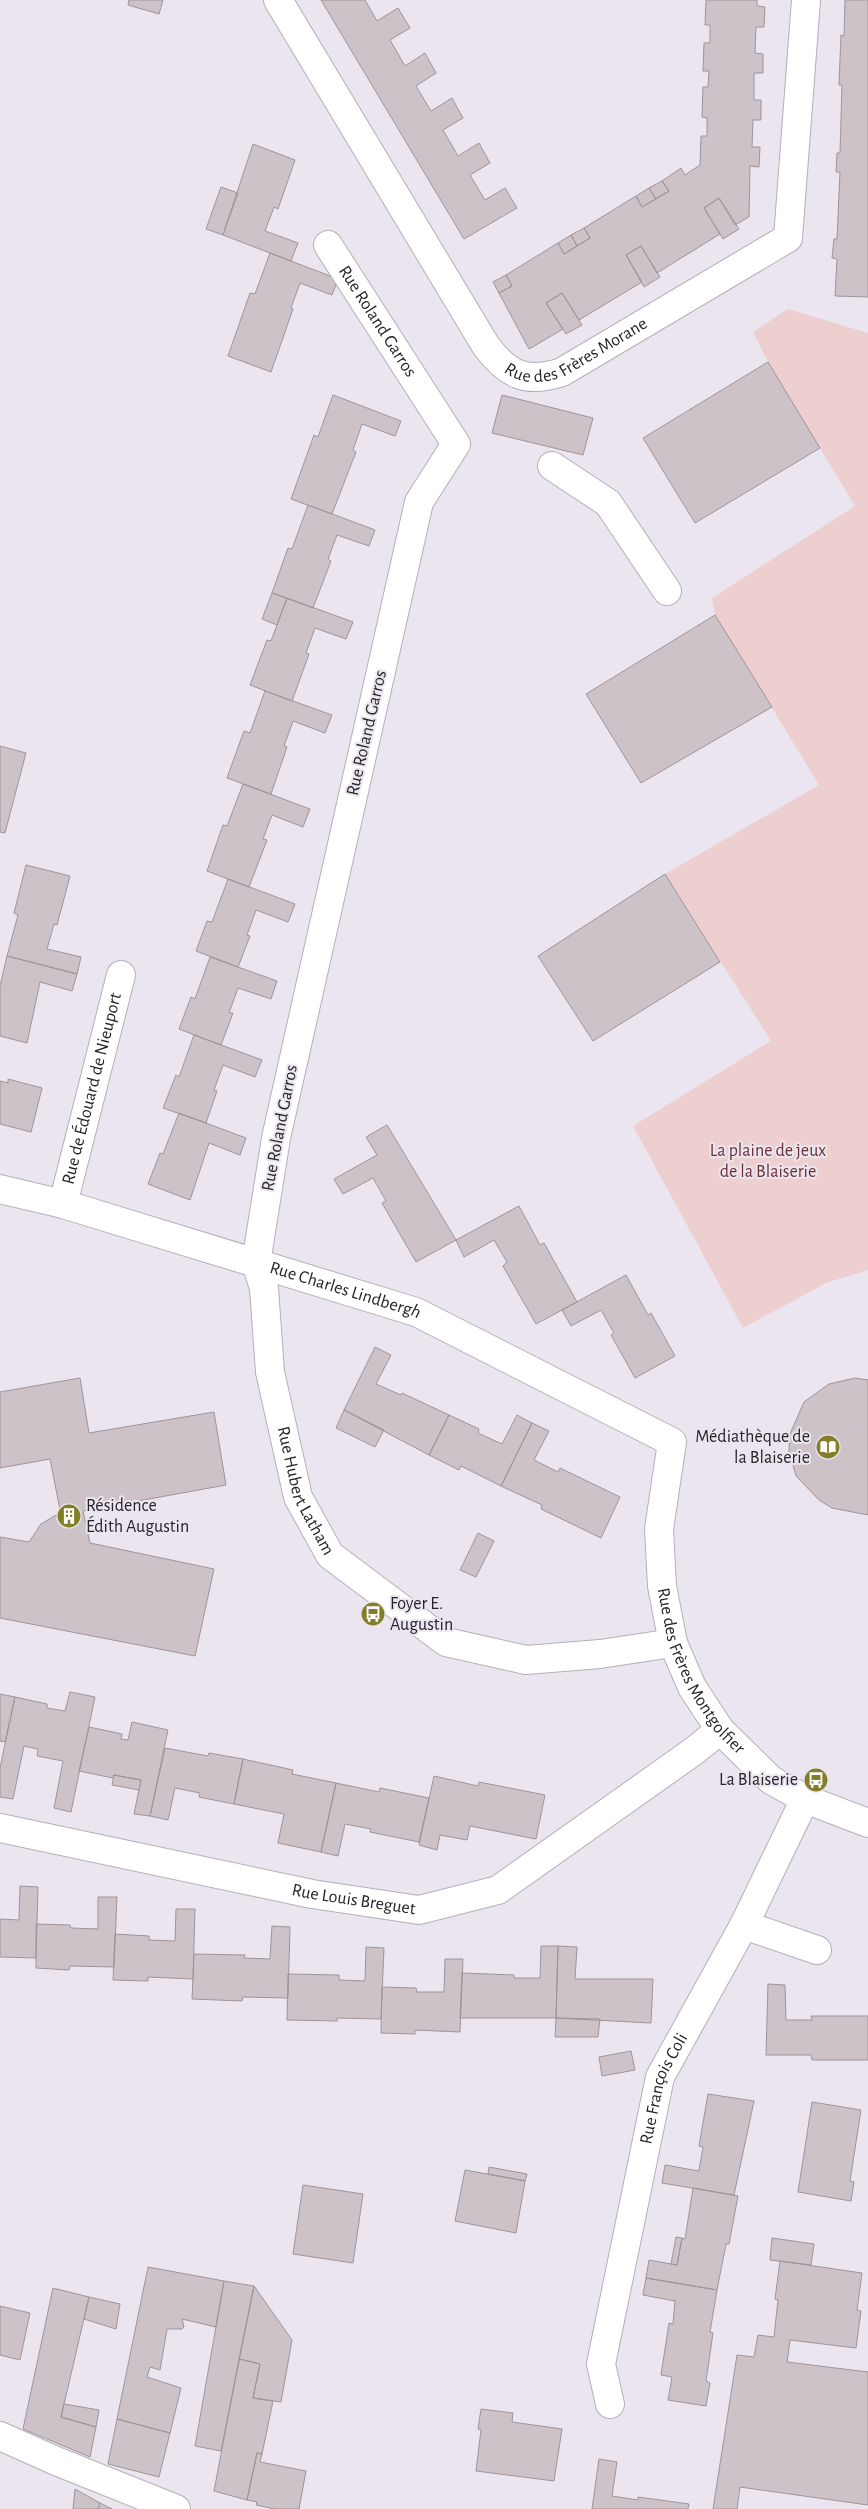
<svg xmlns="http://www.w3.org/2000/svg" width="868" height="2509" font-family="'Alegreya Sans',sans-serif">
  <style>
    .green { fill: #eecfd0 }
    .building { fill: #cdc2c8; stroke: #9e9499 }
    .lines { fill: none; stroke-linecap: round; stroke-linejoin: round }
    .minor-casing { stroke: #b5afb8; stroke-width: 30 }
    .minor { stroke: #fff; stroke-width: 28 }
    .labels { text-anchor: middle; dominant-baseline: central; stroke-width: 4; stroke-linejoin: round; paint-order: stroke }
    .street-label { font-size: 18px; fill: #272428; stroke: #ebe5ef }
    .park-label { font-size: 18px; fill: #6d3239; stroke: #ebe5ef }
    .poi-label { font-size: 18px; fill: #272428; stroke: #ebe5ef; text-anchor: end }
  </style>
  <rect width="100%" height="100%" fill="#ebe5ef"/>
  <path class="green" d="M788,309L868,333V1270L826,1283L743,1328L633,1126L771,1041L665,874L819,785L715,615L712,598L855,506L768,362L753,332Z"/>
  <path class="building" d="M129,0H163L159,14L128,5Z
    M321,0H365L377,21L398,8L410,28L390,40L405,66L425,53L436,73L416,86L431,111L452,98L463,118L443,130L458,156L479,143L490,163L470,175L485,200L505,188L517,208L464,239Z
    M706,0H757V6L765,7L764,27H756L755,53L763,54V73H754V100H761V120H753L752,147H760L759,167L750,166L749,217L735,225L719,198L704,208L720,234L657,273L641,246L626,255L642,282L579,320L562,293L546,303L563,329L529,349L499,293L512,286L506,275L558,243L564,254L590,238L584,228L636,196L642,207L669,191L662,181L681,168L685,175L700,165L701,136H707V118L702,117L703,87H708L709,71H703L704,43H710V25H705Z
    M845,0H868V297L835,296L837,259L832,258L834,239H837L840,172H836L837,153H840L842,85H839L841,35L844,36Z
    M253,144L295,160L278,209L274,207L265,231L298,243L291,261L223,235Z
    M662,181L669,191L656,199L649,188Z
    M221,187L238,193L223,235L206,229Z
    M649,188L656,199L642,207L636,196Z
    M719,198L739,229L723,239L704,208Z
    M584,228L590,238L577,246L571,235Z
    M571,235L577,246L564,254L558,243Z
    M641,246L660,277L644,287L626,255Z
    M270,253L338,279L332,295L300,283L291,308L293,309L271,372L228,356L250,293L255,294Z
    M506,275L512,286L499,293L493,282Z
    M562,293L582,325L566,334L546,303Z
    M768,362L820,448L695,523L643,438Z
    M333,395L401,421L395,436L362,424L353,450L356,452L332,514L291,499L314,435L318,437Z
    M502,395L593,418L583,455L492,433Z
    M308,505L375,530L369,546L337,535L328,559L331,561L313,608L272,593L288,548L292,549Z
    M272,593L287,598L277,625L262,619Z
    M287,598L353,622L346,639L315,628L306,653L309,654L292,701L250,685L267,640L271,641Z
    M715,615L772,707L641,783L586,694Z
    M265,691L332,715L325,733L293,721L284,746L287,747L271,794L227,778L244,731L250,733Z
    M0,746L26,753L5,833L0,832Z
    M243,784L310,809L303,827L272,815L263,839L267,840L249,887L207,871L223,825L227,826Z
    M26,865L70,876L57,925L54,924L47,949L81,957L77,974L7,956L18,915L14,913Z
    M665,874L720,962L593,1041L538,956Z
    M228,879L295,904L288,922L256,910L247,935L250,936L238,967L196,951L207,921L212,922Z
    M7,956L77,974L72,991L40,982L27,1043L0,1036V986Z
    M210,957L277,981L271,999L238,988L229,1013H233L221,1045L179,1029L191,997L195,999Z
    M194,1035L262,1060L255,1077L223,1065L214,1090L217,1091L206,1123L163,1108L176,1075L179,1077Z
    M8,1079L42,1088L31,1132L0,1124V1081L8,1083Z
    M179,1113L246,1138L240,1155L209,1143L190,1200L148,1184L160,1153L163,1154Z
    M387,1125L456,1240L416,1262L382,1203L386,1201L373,1178L343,1194L334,1179L377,1155L366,1137Z
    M519,1206L540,1245L544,1243L577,1302L536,1324L503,1266L507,1262L494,1240L464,1257L456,1240Z
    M626,1275L648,1315L651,1313L675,1356L635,1378L611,1335L614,1333L601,1310L571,1326L562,1310Z
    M375,1347L391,1355L376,1384L401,1395L402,1393L449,1415L429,1455L344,1410Z
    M80,1378L89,1433L214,1412L226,1485L83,1511L90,1543L214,1569L195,1656L0,1618V1537L29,1542L41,1524L56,1515H61L50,1459L0,1468V1392Z
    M855,1378L868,1380V1515L832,1508L819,1500L796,1476L789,1451L790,1434L804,1402L829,1384Z
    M344,1410L384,1430L375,1447L336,1428Z
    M449,1415L479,1429L478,1433L502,1444L517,1415L532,1423L501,1486L461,1466L459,1470L429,1455Z
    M532,1423L549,1431L534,1460L558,1472L560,1468L620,1497L601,1538L541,1509L542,1505L501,1486Z
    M478,1533L494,1541L476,1577L460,1570Z
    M70,1692L95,1697L71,1812L54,1808L63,1761L37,1756L38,1749L24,1746L13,1799L0,1797V1768L15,1697L47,1704V1708L65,1711Z
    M0,1694L15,1697L5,1742L0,1741Z
    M132,1722L168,1730L150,1816L134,1814L141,1780L114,1775L113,1778L79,1771L89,1727L122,1734L121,1739L128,1740Z
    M165,1748L208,1756L209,1753L243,1759L234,1804L199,1797L200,1793L175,1788L168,1820L150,1816Z
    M243,1759L293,1770L292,1774L336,1783L321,1852L278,1843L284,1814L234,1804Z
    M114,1775L141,1780L139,1790L112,1785Z
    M434,1776L478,1786L479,1782L545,1795L536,1839L470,1826L467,1840L440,1835L437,1850L419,1845Z
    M336,1783L379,1792L380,1788L429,1798L419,1842L370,1832L371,1829L345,1824L338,1856L321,1852Z
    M20,1886L38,1887L36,1958L0,1957V1919L19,1920Z
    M98,1897H117L114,1967L70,1966L69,1970L36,1968V1924L70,1925L71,1928L98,1929Z
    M176,1909H195L193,1979L148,1977V1981L113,1980L115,1934L149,1936V1940L175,1941Z
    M272,1926L290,1927L288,1998L243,1997L242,2001L192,1999L194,1954L245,1955L244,1958L270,1959Z
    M541,1946H558L556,2018H460L462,1973L514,1975V1978H540Z
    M558,1946L577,1947L575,1979H653L651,2023L556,2018Z
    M366,1947L384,1948L381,2019L337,2018V2021L287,2020L288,1974L339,1975V1980L365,1981Z
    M445,1959H463L460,2032L415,2030V2034L381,2033L382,1987L416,1988L417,1992H444Z
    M768,1984L785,1985L786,2020H812L811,2016H868V2060H812L811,2055H766Z
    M556,2018L600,2019L598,2037H555Z
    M631,2051L635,2070L602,2076L599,2057Z
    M708,2094L754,2101L734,2195L662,2183L665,2165L699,2171L703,2147L699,2146Z
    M812,2102L861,2110L850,2181L854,2182L851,2201L798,2192Z
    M489,2167L527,2174L525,2181L488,2174Z
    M465,2170L525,2181L516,2233L455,2221Z
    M303,2185L363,2194L353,2263L293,2254Z
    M693,2188L738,2196L729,2244H726L717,2290L646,2278L649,2260L677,2265L682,2238L685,2239Z
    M676,2237L682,2238L677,2265L671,2264Z
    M772,2238L814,2244L811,2265L770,2260Z
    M780,2261L862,2273L857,2310L861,2311L856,2348L790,2340L787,2362L868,2372V2505L740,2487L737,2509H713L737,2355L754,2357L758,2335L774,2337L778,2300L775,2299Z
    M148,2267L224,2281L216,2327L182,2319L184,2327L182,2329H167L160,2370L150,2367L147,2377L181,2388L170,2433L117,2419Z
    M646,2278L717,2290L710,2332L713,2333L706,2381L710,2383L706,2406L668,2400L672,2377L661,2375L669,2323L673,2324L675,2301L643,2295Z
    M224,2281L254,2286L221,2451L195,2446Z
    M254,2286L292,2340L281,2402L253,2398L260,2364L239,2359Z
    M53,2288L89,2297L61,2417L96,2427L90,2457L23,2429Z
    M89,2297L120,2304L116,2329L84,2319Z
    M0,2306L30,2313L20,2360L0,2355Z
    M239,2359L260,2364L253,2398L273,2401L262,2454L257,2453L247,2500L214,2491Z
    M64,2404L99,2410L96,2427L61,2417Z
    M481,2409L513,2413L512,2422L562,2429L554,2481L476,2471L481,2430L478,2429Z
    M117,2419L170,2433L159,2477L108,2464Z
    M257,2453L262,2454L260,2462L306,2471L299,2509H275L256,2505L257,2502L247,2500Z
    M599,2459L617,2462L612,2496L638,2500V2497L689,2504L688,2509H592Z
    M75,2489L100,2503L98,2509H73Z
    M100,2503L112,2509H98Z"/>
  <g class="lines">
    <defs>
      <g id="minor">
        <path id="s1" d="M278,0L486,346C508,375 526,384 562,372L788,238L806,0"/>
        <path id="s2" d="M328,245L456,444L419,502L276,1138L256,1263L264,1288L270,1372L298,1497L330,1555L446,1642L526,1660L600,1654L673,1643"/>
        <path d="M552,466L608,503L667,591"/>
        <path id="s3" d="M0,1189L63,1204L416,1312L672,1442L659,1529L662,1586L673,1643L692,1687L720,1730L771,1780L805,1799L868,1823"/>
        <path id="s4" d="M63,1204L121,975"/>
        <path id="s5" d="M0,1828L312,1894L419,1910L498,1890L694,1751L720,1730"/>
        <path d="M744,1925L817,1950"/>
        <path id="s6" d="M610,2404L601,2364L660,2077L744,1925L805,1799"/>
        <path d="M0,2436L56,2461L176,2509"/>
      </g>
    </defs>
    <use href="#minor" class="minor-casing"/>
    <use href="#minor" class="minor"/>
  </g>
  <defs>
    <symbol id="library-disc" viewBox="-11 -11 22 22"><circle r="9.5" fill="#847f27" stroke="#ebe5ef"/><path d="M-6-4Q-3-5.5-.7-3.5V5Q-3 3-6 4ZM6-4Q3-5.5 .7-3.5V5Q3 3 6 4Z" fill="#fff"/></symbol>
    <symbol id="building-disc" viewBox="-11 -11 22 22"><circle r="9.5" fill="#847f27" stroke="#ebe5ef"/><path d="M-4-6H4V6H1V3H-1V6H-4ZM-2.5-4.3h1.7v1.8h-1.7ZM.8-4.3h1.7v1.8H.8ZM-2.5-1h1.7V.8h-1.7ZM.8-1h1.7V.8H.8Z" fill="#fff"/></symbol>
    <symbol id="bus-disc" viewBox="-11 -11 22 22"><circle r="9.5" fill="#847f27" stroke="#ebe5ef"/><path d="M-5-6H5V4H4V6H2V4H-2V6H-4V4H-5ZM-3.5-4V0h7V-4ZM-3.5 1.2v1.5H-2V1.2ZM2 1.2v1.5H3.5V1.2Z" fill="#fff"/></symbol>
  </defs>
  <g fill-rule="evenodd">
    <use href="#library-disc" x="814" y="1433" width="28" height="28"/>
    <use href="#building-disc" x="55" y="1502" width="28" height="28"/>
    <use href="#bus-disc" x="359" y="1600" width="28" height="28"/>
    <use href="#bus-disc" x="802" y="1766" width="28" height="28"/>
  </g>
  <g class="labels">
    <g class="street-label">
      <text stroke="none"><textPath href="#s2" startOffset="91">Rue Roland Garros</textPath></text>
      <text stroke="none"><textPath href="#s1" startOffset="511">Rue des Frères Morane</textPath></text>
      <text transform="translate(367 733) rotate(-77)">Rue Roland Garros</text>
      <text stroke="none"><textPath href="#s4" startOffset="119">Rue de Édouard de Nieuport</textPath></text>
      <text transform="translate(280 1128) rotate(-79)">Rue Roland Garros</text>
      <text stroke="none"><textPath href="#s3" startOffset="360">Rue Charles Lindbergh</textPath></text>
      <text stroke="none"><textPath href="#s2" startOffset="1319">Rue Hubert Latham</textPath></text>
      <text stroke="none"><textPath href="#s3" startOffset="961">Rue des Frères Montgolfier</textPath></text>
      <text stroke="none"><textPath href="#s5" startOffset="361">Rue Louis Breguet</textPath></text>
      <text stroke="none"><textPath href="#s6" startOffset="324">Rue François Coli</textPath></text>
    </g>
    <g class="park-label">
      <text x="768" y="1151">La plaine de jeux<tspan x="768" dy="21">de la Blaiserie</tspan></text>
    </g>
    <g class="poi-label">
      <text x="810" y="1437">Médiathèque de<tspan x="810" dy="21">la Blaiserie</tspan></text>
      <text x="86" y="1506" text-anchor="start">Résidence<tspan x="86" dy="21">Édith Augustin</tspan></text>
      <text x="390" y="1604" text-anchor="start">Foyer E.<tspan x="390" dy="21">Augustin</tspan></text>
      <text x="798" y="1780">La Blaiserie</text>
    </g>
  </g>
</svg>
